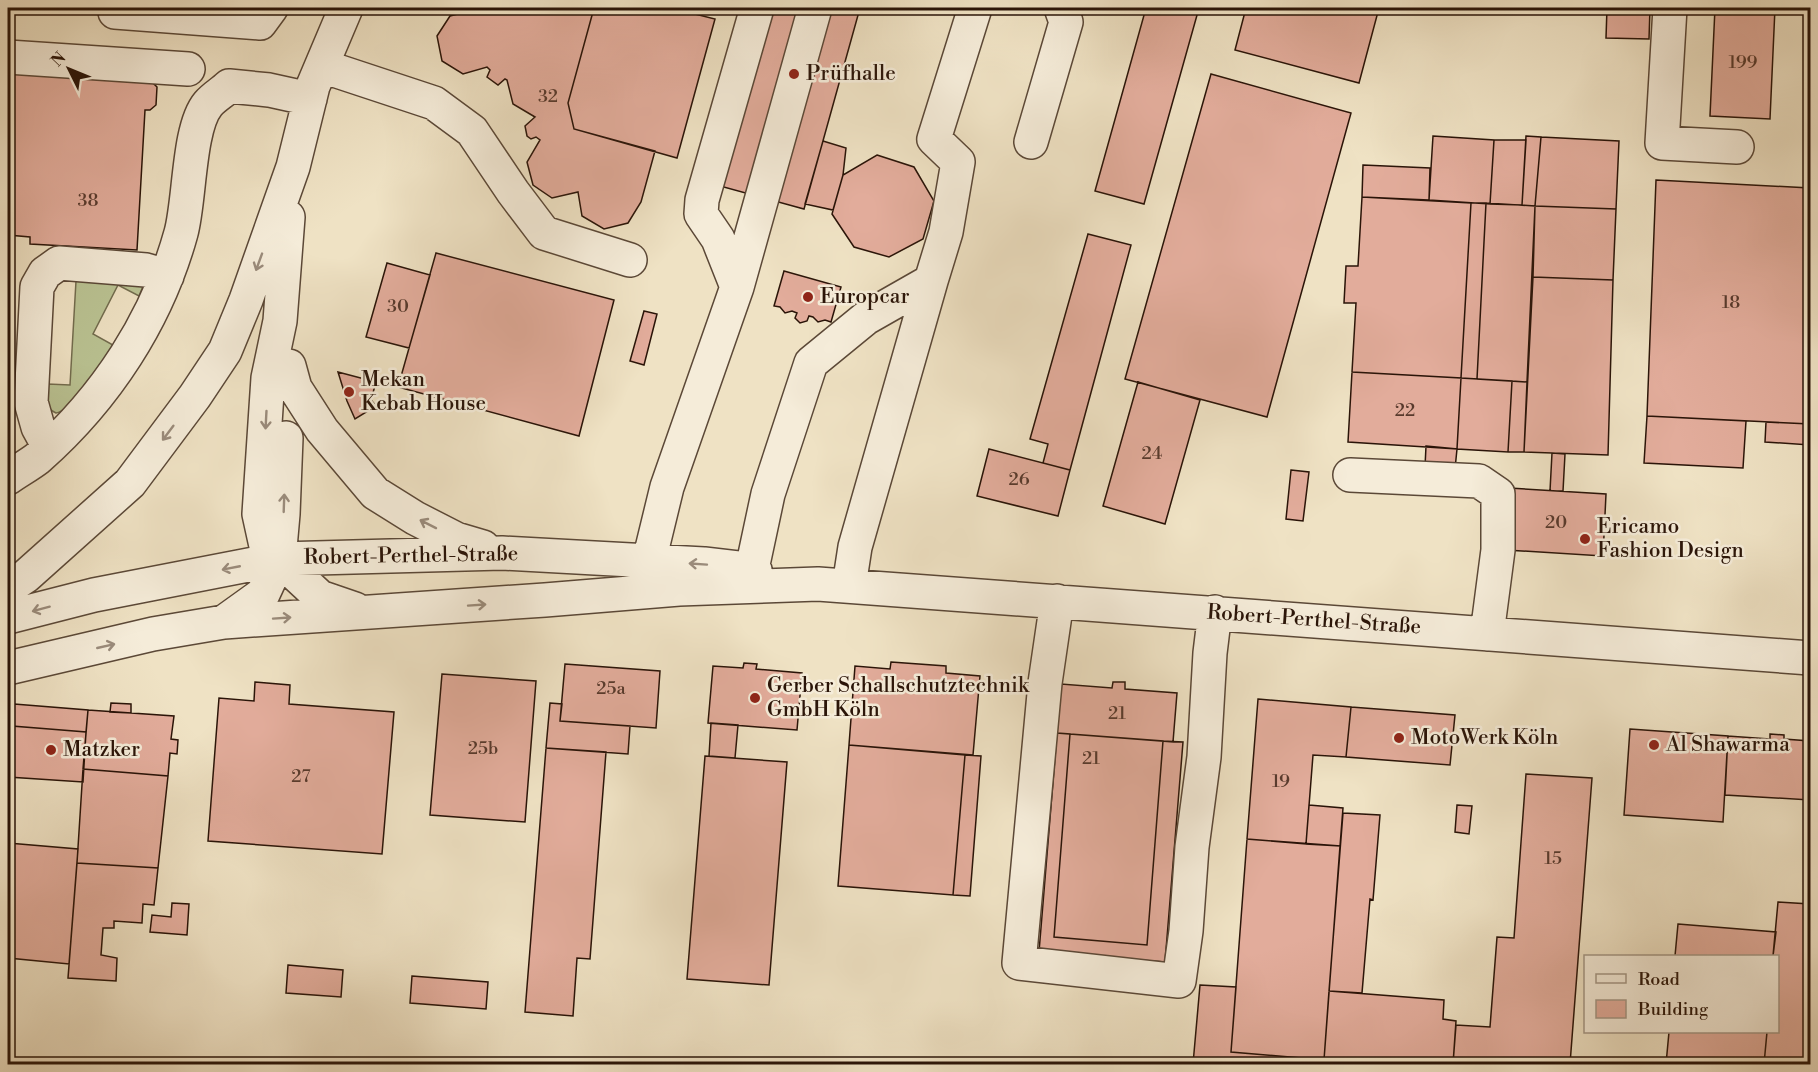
<svg xmlns="http://www.w3.org/2000/svg" width="1818" height="1072" font-family="'Libre Bodoni',serif">
  <style>
    .green { fill: #bac393; stroke: #726c4e; stroke-width: 1.5 }
    .building { fill: #e2ac9b; stroke: #2a1408; stroke-width: 1.5 }
    .lines { fill: none; stroke-linecap: round; stroke-linejoin: round }
    .minor-casing { stroke: #5b4837; stroke-width: 36 }
    .minor { stroke: #f5ecd9; stroke-width: 33 }
    .oneway { stroke: #9a8b7b }
    .poi-dot { fill: #8f2418; stroke: #f5ecd9; stroke-width: 2 }
    .labels { text-anchor: middle; dominant-baseline: central; stroke-width: 5; stroke-linejoin: round; paint-order: stroke }
    .number-label { font-size: 18px; fill: #583a2d }
    .poi-label { font-size: 21px; fill: #2a1408; stroke: #f5ecd9; text-anchor: start }
    .street-label { font-size: 21px; fill: #2a1408; stroke: #f5ecd9 }
  </style>
  <rect width="100%" height="100%" fill="#efe2c4"/>
  <filter id="stains"><feTurbulence type="fractalNoise" baseFrequency=".00333" numOctaves="4"/><feColorMatrix values="0 0 0 0 .2 0 0 0 0 .09 0 0 0 0 .02 0 0 0 .5 -.17"/></filter>
  <radialGradient id="worn" r=".72"><stop offset=".6" stop-color="#630" stop-opacity="0"/><stop offset="1" stop-color="#630" stop-opacity=".3"/></radialGradient>
  <path class="green" d="M63,275L144,284L139,296L118,285L93,334L113,345C103,360 73,410 56,413C43,407 46,396 48,384L70,385L76,281L63,280Z"/>
  <path class="building" d="M8,8H52L51,11Z
    M52,8H73L72,13L51,11Z
    M474,8H594L568,103L574,129L655,151L641,202L628,223L604,229L582,216L578,192L552,198L533,185L527,162L540,140L536,137L531,139L527,136L525,126L535,117L513,104L507,80L505,79L498,85L487,77L490,70L487,67L463,74L442,61L437,36L450,16L473,10Z
    M594,8H671L715,19L677,158L574,129L568,103Z
    M766,8H860L804,209L720,186Z
    M1146,8H1199L1144,204L1095,191Z
    M1246,8H1379L1359,83L1235,50Z
    M1607,8H1650L1649,39L1606,38Z
    M1715,8H1775L1770,119L1710,116Z
    M8,65L151,81L157,87L156,105L150,110H145L137,250L30,244V237L8,235Z
    M1211,74L1351,113L1267,417L1125,379Z
    M1433,136L1494,140L1490,204L1429,200Z
    M1526,136L1541,137L1535,206L1522,205Z
    M1541,137L1619,141L1616,209L1535,206Z
    M1494,140H1526L1522,205L1490,204Z
    M823,141L846,148L843,175L833,210L805,204Z
    M877,155L914,167L934,201L923,239L889,257L854,247L832,214L843,175Z
    M1363,165L1430,168L1429,200L1362,197Z
    M1656,180L1810,188V424L1647,416Z
    M1362,197L1471,203L1461,378L1352,372L1356,303H1344L1346,266H1358Z
    M1471,203H1486L1477,379L1461,378Z
    M1486,203L1535,206L1527,382L1477,379Z
    M1535,206L1616,209L1613,280L1533,277Z
    M1088,234L1131,245L1070,470L1043,463L1048,444L1030,439Z
    M436,253L614,300L579,436L398,387Z
    M387,263L430,275L409,348L366,337Z
    M784,271L841,287L831,322L825,320L818,322L813,317L809,316L807,321L800,323L795,318L797,313L792,311L785,313L780,307L774,306Z
    M1533,277L1613,280L1608,455L1524,452Z
    M644,311L657,314L644,365L630,361Z
    M338,372L376,382L371,400L376,406L355,419L347,401Z
    M1352,372L1461,378L1457,449L1348,442Z
    M1461,378L1512,381L1508,452L1457,449Z
    M1512,381L1527,382L1524,452H1508Z
    M1138,382L1200,400L1165,524L1103,506Z
    M1647,416L1746,421L1743,468L1644,463Z
    M1766,422L1810,424V445L1765,442Z
    M1426,446L1457,449L1455,469L1425,467Z
    M989,449L1070,470L1058,516L977,496Z
    M1552,453L1565,454L1563,491H1550Z
    M1291,470L1309,472L1303,521L1286,519Z
    M1509,488L1606,494L1603,556L1506,550Z
    M891,662L946,666V673L980,676L973,755L849,745L855,666L890,669Z
    M744,663L757,664L756,669L802,673L797,730L708,723L713,666L743,668Z
    M565,664L660,671L656,728L560,721Z
    M442,674L536,681L525,822L430,815Z
    M255,682L290,685L289,704L394,712L382,854L208,841L219,698L254,701Z
    M1113,682H1125V689L1177,693L1173,742L1057,733L1061,684L1112,688Z
    M1258,699L1351,707L1346,757L1313,755L1306,844L1247,839Z
    M111,703L131,704V713L110,712Z
    M550,703L562,704L560,721L630,726L628,754L546,748Z
    M14,704L88,710L86,732L12,726Z
    M1351,707L1455,715L1450,765L1346,757Z
    M88,710L174,716L171,739L178,740L177,754L170,753L168,776L83,769Z
    M711,723L738,725L735,758L709,756Z
    M12,726L86,732L83,782L8,777Z
    M1630,729L1728,736L1723,822L1624,815Z
    M1057,733L1070,734L1054,937L1147,945L1163,741L1183,742L1165,962L1039,952Z
    M1070,734L1163,741L1147,945L1054,937Z
    M1770,734L1784,735V739L1810,741V800L1725,795L1728,736L1770,739Z
    M849,745L965,755L953,895L838,886Z
    M546,748L606,752L590,959L577,958L573,1016L525,1012Z
    M965,755L981,756L970,896L953,895Z
    M705,756L787,762L769,985L687,979Z
    M83,769L168,776L158,868L77,863Z
    M1526,774L1592,778L1570,1064H1453L1456,1025L1490,1027L1497,937L1514,938Z
    M1309,805L1343,808L1340,846L1306,844Z
    M1457,805L1472,806L1469,834L1455,832Z
    M1343,813L1380,815L1373,900L1370,899L1362,993L1329,991Z
    M1247,839L1340,846L1324,1060L1231,1052Z
    M8,843L78,849L69,964L8,958Z
    M77,863L158,868L154,905L143,904L142,923L114,921V928H103L101,955L117,958L116,981L68,978Z
    M1778,902L1810,904V1064H1764L1767,1032H1778V956H1773Z
    M172,903L189,904L187,935L150,932L152,915L171,917Z
    M1678,924L1776,932L1773,956H1675Z
    M288,965L343,970L341,997L286,993Z
    M412,976L488,982L486,1009L410,1003Z
    M1200,985L1236,987L1231,1052L1324,1060V1064H1193Z
    M1329,991L1444,1000L1443,1019L1456,1021L1453,1064H1386L1324,1060Z
    M1669,1032H1767L1764,1064H1666Z"/>
  <g class="lines">
    <defs>
      <path id="minor" d="M115,8V12L260,23L271,8
        M1670,8L1662,143L1737,147
        M8,57L188,69
        M322,66L434,103L472,131L513,192L544,233L630,260
        M1031,142L1066,22L1061,8
        M288,217L280,321L268,378L259,514L266,546L279,559L320,597L355,609
        M737,287L718,239L701,214L702,200L757,8
        M289,366L295,388L322,430L375,493L415,518L456,539L483,547
        M49,447L38,427L31,402L37,287L45,273L59,263L146,270L167,276
        M1350,475L1479,481L1498,494V550L1487,634
        M8,478C18,471 29,465 38,458C106,398 157,320 181,233C190,201 188,128 208,104C214,97 223,92 229,86L269,90L310,99
        M649,561L667,487L737,287L815,8
        M752,569L768,494L811,363L866,318L931,281L946,232L958,162L934,139L975,8
        M849,586L855,547L931,281
        M8,588L26,576L130,483L195,396L225,351L246,300L293,167L313,86L346,8
        M1057,601L1045,683L1019,963L1179,981L1186,931L1192,847L1204,757L1210,653L1215,612
        M8,617L94,595L279,559L502,553L704,564L755,570
        M224,622L263,594L279,559L283,514L286,438
        M8,668L153,634L224,622L545,600L679,589L818,584L1810,658"/>
    </defs>
    <use href="#minor" class="minor-casing"/>
    <use href="#minor" class="minor"/>
  </g>
  <defs><path id="oneway-shaft" d="M-6 0H5M1.5-3L5.5 0L1.5 3" fill="none" stroke-width="1.6" stroke-linecap="round" stroke-linejoin="round" transform="scale(1.5)"/></defs>
  <g class="oneway">
    <use href="#oneway-shaft" transform="translate(259 262) rotate(110)"/>
    <use href="#oneway-shaft" transform="translate(266 420) rotate(93)"/>
    <use href="#oneway-shaft" transform="translate(168 433) rotate(127)"/>
    <use href="#oneway-shaft" transform="translate(284 503) rotate(-88)"/>
    <use href="#oneway-shaft" transform="translate(428 524) rotate(-153)"/>
    <use href="#oneway-shaft" transform="translate(698 564) rotate(-176)"/>
    <use href="#oneway-shaft" transform="translate(231 568) rotate(169)"/>
    <use href="#oneway-shaft" transform="translate(477 605) rotate(-4)"/>
    <use href="#oneway-shaft" transform="translate(41 609) rotate(165)"/>
    <use href="#oneway-shaft" transform="translate(282 618) rotate(-4)"/>
    <use href="#oneway-shaft" transform="translate(106 646) rotate(-13)"/>
  </g>
  <g class="poi-dot">
    <circle cx="794" cy="74" r="6"/>
    <circle cx="808" cy="297" r="6"/>
    <circle cx="349" cy="392" r="6"/>
    <circle cx="1585" cy="539" r="6"/>
    <circle cx="755" cy="698" r="6"/>
    <circle cx="1399" cy="738" r="6"/>
    <circle cx="1654" cy="745" r="6"/>
    <circle cx="51" cy="750" r="6"/>
  </g>
  <g class="labels">
    <g class="number-label">
      <text x="1743" y="62">199</text>
      <text x="548" y="96">32</text>
      <text x="88" y="200">38</text>
      <text x="1731" y="302">18</text>
      <text x="398" y="306">30</text>
      <text x="1405" y="410">22</text>
      <text x="1152" y="453">24</text>
      <text x="1019" y="479">26</text>
      <text x="1556" y="522">20</text>
      <text x="611" y="688">25a</text>
      <text x="1117" y="713">21</text>
      <text x="483" y="748">25b</text>
      <text x="1091" y="758">21</text>
      <text x="301" y="776">27</text>
      <text x="1281" y="781">19</text>
      <text x="1553" y="858">15</text>
    </g>
    <g class="poi-label">
      <text x="806" y="74">Prüfhalle</text>
      <text x="820" y="297">Europcar</text>
      <text x="361" y="380">Mekan<tspan x="361" dy="24">Kebab House</tspan></text>
      <text x="1597" y="527">Ericamo<tspan x="1597" dy="24">Fashion Design</tspan></text>
      <text x="767" y="686">Gerber Schallschutztechnik<tspan x="767" dy="24">GmbH Köln</tspan></text>
      <text x="1411" y="738">MotoWerk Köln</text>
      <text x="1666" y="745">Al Shawarma</text>
      <text x="63" y="750">Matzker</text>
    </g>
    <g class="street-label">
      <text transform="translate(411 556) rotate(-1)">Robert-Perthel-Straße</text>
      <text transform="translate(1314 620) rotate(4)">Robert-Perthel-Straße</text>
    </g>
  </g>
  <rect width="1818" height="1072" fill="none" stroke="#efe2c4" stroke-width="30"/>
  <rect x="9" y="9" width="1800" height="1054" fill="none" stroke="#2a1408" stroke-width="3"/>
  <rect x="15" y="15" width="1788" height="1042" fill="none" stroke="#2a1408" stroke-width="1.5"/>
  <rect x="1584" y="955" width="195" height="78" fill="#f5ecd9" stroke="#a49685" stroke-width="1.5"/>
  <rect x="1596" y="974" width="30" height="9" fill="#f5ecd9" stroke="#a49685" stroke-width="1.5"/>
  <text x="1638" y="985" font-size="18" fill="#2a1408">Road</text>
  <rect x="1596" y="1000" width="30" height="18" fill="#e2ac9b" stroke="#a49685" stroke-width="1.5"/>
  <text x="1638" y="1015" font-size="18" fill="#2a1408">Building</text>
  <g transform="translate(69 69) rotate(313)" stroke="#f5ecd9" stroke-width="4.5" paint-order="stroke">
  <path d="M0-4.5L10 22L0 15L-10 22Z" fill="#2a1408"/>
  <text y="-9" font-size="16" font-weight="bold" text-anchor="middle" fill="#2a1408">N</text>
  </g>
  <rect width="100%" height="100%" filter="url(#stains)"/>
  <rect width="100%" height="100%" fill="url(#worn)"/>
</svg>
